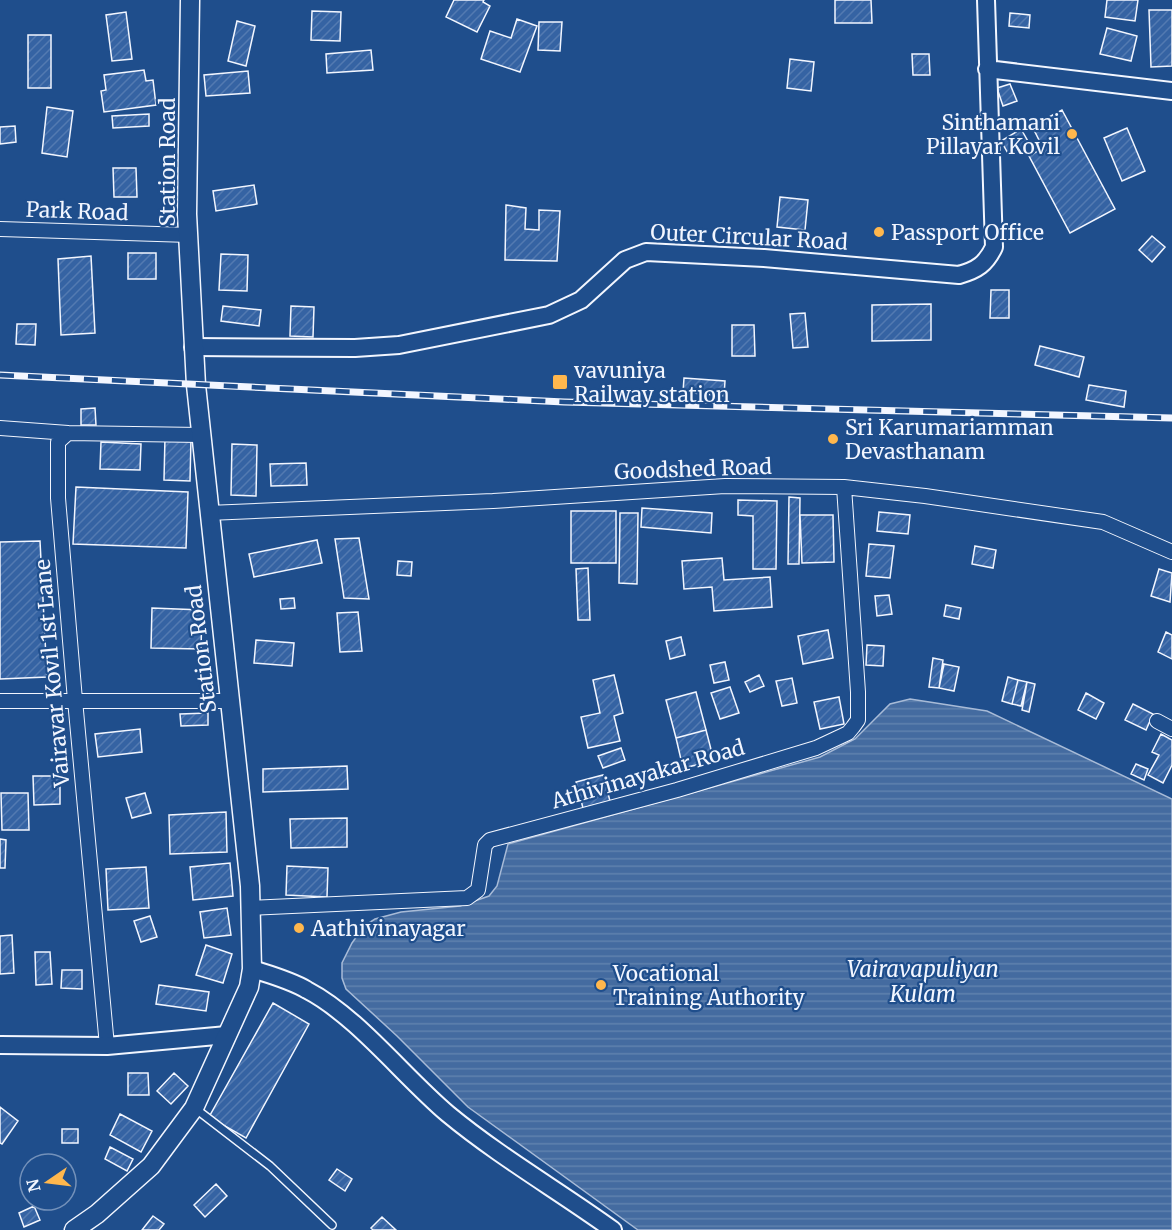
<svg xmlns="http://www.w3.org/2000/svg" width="1172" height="1230" font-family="Merriweather,serif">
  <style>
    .water { fill: url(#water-rules); stroke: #a8bbd7; stroke-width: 1.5 }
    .building { fill: url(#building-hatch); stroke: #f2f6ff; stroke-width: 1.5 }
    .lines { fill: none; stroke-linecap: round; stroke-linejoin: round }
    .service-casing { stroke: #f2f6ff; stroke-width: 10 }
    .minor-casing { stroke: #f2f6ff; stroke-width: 16 }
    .tertiary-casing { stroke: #f2f6ff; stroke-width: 20 }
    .secondary-casing { stroke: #f2f6ff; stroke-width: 21 }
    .service { stroke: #1f4e8c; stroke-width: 7 }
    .minor { stroke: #1f4e8c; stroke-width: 14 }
    .tertiary { stroke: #1f4e8c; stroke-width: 16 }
    .secondary { stroke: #1f4e8c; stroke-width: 18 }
    .rail-casing { stroke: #f2f6ff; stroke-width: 7 }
    .rail { stroke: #1f4e8c; stroke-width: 4.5; stroke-dasharray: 14; stroke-linecap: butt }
    .poi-dot { fill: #ffb74d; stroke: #1f4e8c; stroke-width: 2 }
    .labels { text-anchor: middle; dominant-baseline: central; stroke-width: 4.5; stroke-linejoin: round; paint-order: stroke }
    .poi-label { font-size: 21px; fill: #f2f6ff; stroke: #1f4e8c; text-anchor: start }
    .street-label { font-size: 21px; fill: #f2f6ff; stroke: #1f4e8c }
    .water-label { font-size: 22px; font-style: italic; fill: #f2f6ff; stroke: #1f4e8c }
  </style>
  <defs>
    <pattern id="water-rules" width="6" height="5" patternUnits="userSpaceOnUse" patternTransform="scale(1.5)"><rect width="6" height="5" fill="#446ba0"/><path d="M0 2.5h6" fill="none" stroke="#5f81ae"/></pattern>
    <pattern id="building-hatch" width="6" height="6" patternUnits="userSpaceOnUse" patternTransform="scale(1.5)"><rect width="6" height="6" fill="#3563a3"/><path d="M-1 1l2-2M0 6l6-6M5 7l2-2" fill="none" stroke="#537ab1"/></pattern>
  </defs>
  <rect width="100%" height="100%" fill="#1f4e8c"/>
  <path class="water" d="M910,699L987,711L1172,799V1230H638L468,1107L397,1036L346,989L342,978V963L352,943L364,926L375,919L401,912L460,906L489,896L497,886L508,844L820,757L855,739L890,704Z"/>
  <path class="building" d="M454,0H484L483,2L490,6L477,32L446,17Z
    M835,0H871L872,23H835Z
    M1107,0H1138L1135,21L1105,17Z
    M1149,10H1172V66L1151,67Z
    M312,11L341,12L340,41L311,40Z
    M126,12L132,59L112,61L106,15Z
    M1010,13L1030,15L1029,28L1009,26Z
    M517,19L537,26L520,72L481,59L490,31L511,38Z
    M237,21L255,26L246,66L228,61Z
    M539,22H562L560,51L538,50Z
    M1107,28L1137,36L1131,61L1100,54Z
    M28,35H51V88H28Z
    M371,50L373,70L327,73L326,54Z
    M912,54H929L930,75H913Z
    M790,59L814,62L811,91L787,88Z
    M144,70L146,81L153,80L156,105L104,112L101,91L106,90L104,75Z
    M248,71L250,93L206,96L204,75Z
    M1010,84L1017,101L1003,106L997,88Z
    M47,107L73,111L67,157L42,153Z
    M1062,110L1115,209L1070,233L1029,156L1043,148L1032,126Z
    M149,114V126L113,128L112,116Z
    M15,126L16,142L0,144V127Z
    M1127,128L1145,171L1122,181L1104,138Z
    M1021,129L1029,143L1009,155L1001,141Z
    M113,168H136L137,197H114Z
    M254,185L257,204L216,211L213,191Z
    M780,197L808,200L805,230L777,227Z
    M506,205L526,208L525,229L539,230V210L560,211L557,261L505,260Z
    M1152,236L1165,247L1152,262L1139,250Z
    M128,253H156V279H128Z
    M221,254L248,255L247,291L219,290Z
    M91,256L95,333L61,335L58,259Z
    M991,290H1009V318H990Z
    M931,304V340L872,341V305Z
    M223,306L261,310L259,326L221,321Z
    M291,306L314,307L313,337L290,336Z
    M805,313L808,347L793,348L790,314Z
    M17,324H36L35,345L16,344Z
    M732,325H754L755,356H732Z
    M1040,346L1084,357L1079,377L1035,365Z
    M684,378L725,381L724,396L683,392Z
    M1089,385L1126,391L1124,407L1086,400Z
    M95,408L96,425H81V409Z
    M165,437L191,438L190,481L164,480Z
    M101,442L141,444L140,470L100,469Z
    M232,444L257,445L256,496L231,495Z
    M306,463L307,485L271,486L270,464Z
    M76,487L188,492L186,548L73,544Z
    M789,497L800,498L799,564H788Z
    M738,500L777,501L776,569H753V516L738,515Z
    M642,508L712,513L711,533L641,527Z
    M571,511H616V563H571Z
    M879,512L910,515L908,534L877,531Z
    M620,513H638L637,584L619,583Z
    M800,515H833L834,562L802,563Z
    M359,538L369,599L344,598L335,539Z
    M317,540L322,563L254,577L249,554Z
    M40,541L47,677L0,679V542Z
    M869,544L894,546L890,578L866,576Z
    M975,546L996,550L993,568L972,564Z
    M722,558L724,580L770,577L772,607L714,611L712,587L684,589L682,561Z
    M398,561L412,562L411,576L397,575Z
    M588,568L590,620H578L576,569Z
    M1159,569L1172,573L1170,602L1151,596Z
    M889,595L892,614L877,616L875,596Z
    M294,598L295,608L281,609L280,599Z
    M946,605L961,608L959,619L944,616Z
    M152,608L202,610L201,649L151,648Z
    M358,612L362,651L340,652L337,613Z
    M828,630L833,658L803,664L798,636Z
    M1166,632L1172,635V659L1158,652Z
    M681,637L685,655L670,659L666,641Z
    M256,640L294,643L292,666L254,663Z
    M867,645L884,646L883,666L866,665Z
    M933,658L943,660L939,688L929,687Z
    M725,662L729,680L714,683L710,665Z
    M944,664L959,667L954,691L939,688Z
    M614,675L623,713L614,716L620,741L588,748L581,717L600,713L593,680Z
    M759,675L764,686L750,692L745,682Z
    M1008,677L1018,680L1012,704L1002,701Z
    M792,678L797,703L782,706L776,681Z
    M1018,680L1027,682L1021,706L1012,704Z
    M1027,682L1035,684L1029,712L1022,710Z
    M730,687L739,713L720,719L711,693Z
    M696,692L706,730L676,738L666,700Z
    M1086,693L1104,703L1096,719L1078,710Z
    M839,697L844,724L820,729L814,702Z
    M1133,704L1153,714L1146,730L1125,720Z
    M208,713V725L181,726L180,714Z
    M140,729L142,752L98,757L95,734Z
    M706,730L714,761L683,768L676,738Z
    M1161,734L1172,740V765L1163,783L1148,775L1159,755L1152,752Z
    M621,748L625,760L603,768L598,756Z
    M1136,764L1148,769L1144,780L1131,774Z
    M347,766L348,789L263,792V769Z
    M603,775L610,801L583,808L576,782Z
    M33,776H60V804L34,805Z
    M1,793H28L29,830H2Z
    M145,793L151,813L132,818L126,798Z
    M226,812L227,852L170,854L169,815Z
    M347,818V847L291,848L290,819Z
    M0,839L6,840L5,868H0Z
    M230,863L233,896L193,900L190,867Z
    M287,866L328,868L327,897L286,895Z
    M146,867L149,908L108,910L106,869Z
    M227,908L231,935L204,938L200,912Z
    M150,916L157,937L141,942L134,921Z
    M12,935L14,973L0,974V936Z
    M206,945L232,954L223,983L196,975Z
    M35,952H50L52,984L36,985Z
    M62,970H82V989L61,988Z
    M159,985L209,992L206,1011L156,1004Z
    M273,1003L309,1024L246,1138L209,1117Z
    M128,1073H148L149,1095H128Z
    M174,1073L188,1086L171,1104L157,1091Z
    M0,1107L18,1121L2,1144L0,1143Z
    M120,1114L152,1131L141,1152L110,1135Z
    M62,1129H78V1143H62Z
    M110,1147L133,1159L127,1171L105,1159Z
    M337,1169L352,1179L345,1191L329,1180Z
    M216,1184L227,1196L205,1217L194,1205Z
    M34,1206L40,1220L24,1227L19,1213Z
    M153,1216L164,1224L159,1230H142Z
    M382,1217L396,1230H373L371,1228Z"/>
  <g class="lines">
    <defs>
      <path id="service" d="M196,1109L270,1166L332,1225"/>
      <path id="minor" d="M0,229L189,235
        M0,428L68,433
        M208,513L493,501L725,486L844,487L925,496L1103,522L1172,552
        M0,701H230
        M1157,721L1172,729
        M251,908L467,898L478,890L485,845L490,840L677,790L816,748L848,733L853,727L858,720V692L844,487
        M107,1046L75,700L58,498V442L68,433L200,435"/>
      <path id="tertiary" d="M987,69L1172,91
        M193,347L355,348L399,345L549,315L581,300L625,260L646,252L764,258L959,275C977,270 986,264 994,247L986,0
        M252,969C271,975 290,980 307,990C357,1016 404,1077 448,1114C500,1157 559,1191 613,1230
        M0,1045L107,1046L227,1035"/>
      <path id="secondary" d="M74,1230L97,1214L151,1166L194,1108L249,987L252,969L250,886L196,385L187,214L190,0"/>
    </defs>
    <use href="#service" class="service-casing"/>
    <use href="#minor" class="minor-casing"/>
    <use href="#tertiary" class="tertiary-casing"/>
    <use href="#secondary" class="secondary-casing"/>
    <use href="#service" class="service"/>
    <use href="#minor" class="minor"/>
    <use href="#tertiary" class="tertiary"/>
    <use href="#secondary" class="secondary"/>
    <defs>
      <path id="rail" d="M0,375L564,402L1172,418"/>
    </defs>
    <use href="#rail" class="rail-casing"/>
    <use href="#rail" class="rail"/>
  </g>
  <g class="poi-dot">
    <circle cx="1072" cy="134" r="6"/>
    <circle cx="879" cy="232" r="6"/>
    <rect x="552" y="374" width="16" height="16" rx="3"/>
    <circle cx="833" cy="439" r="6"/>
    <circle cx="299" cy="928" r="6"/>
    <circle cx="601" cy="985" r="6"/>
  </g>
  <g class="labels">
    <g class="poi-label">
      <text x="1060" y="122" text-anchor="end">Sinthamani<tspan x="1060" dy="24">Pillayar Kovil</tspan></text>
      <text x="891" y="232">Passport Office</text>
      <text x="574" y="370">vavuniya<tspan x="574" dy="24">Railway station</tspan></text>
      <text x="845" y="427">Sri Karumariamman<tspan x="845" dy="24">Devasthanam</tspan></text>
      <text x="311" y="928">Aathivinayagar</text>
      <text x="613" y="973">Vocational<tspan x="613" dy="24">Training Authority</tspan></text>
    </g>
    <g class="street-label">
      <text transform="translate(167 162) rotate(-90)">Station Road</text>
      <text transform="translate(77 211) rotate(2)">Park Road</text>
      <text transform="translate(749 237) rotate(3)">Outer Circular Road</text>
      <text transform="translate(693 469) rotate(-2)">Goodshed Road</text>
      <text transform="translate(201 649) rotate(-97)">Station Road</text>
      <text transform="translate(52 673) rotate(-95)">Vairavar Kovil 1st Lane</text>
      <text transform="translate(648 774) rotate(-16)">Athivinayakar Road</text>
    </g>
    <g class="water-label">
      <text x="923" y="969">Vairavapuliyan<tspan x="923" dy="25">Kulam</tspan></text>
    </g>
  </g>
  <g transform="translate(48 1182) rotate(256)"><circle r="28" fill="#1f4e8c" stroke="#7391ba" stroke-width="1.5"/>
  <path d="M0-4.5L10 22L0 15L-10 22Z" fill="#ffb74d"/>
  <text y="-9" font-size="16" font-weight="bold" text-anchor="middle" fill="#f2f6ff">N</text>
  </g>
</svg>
